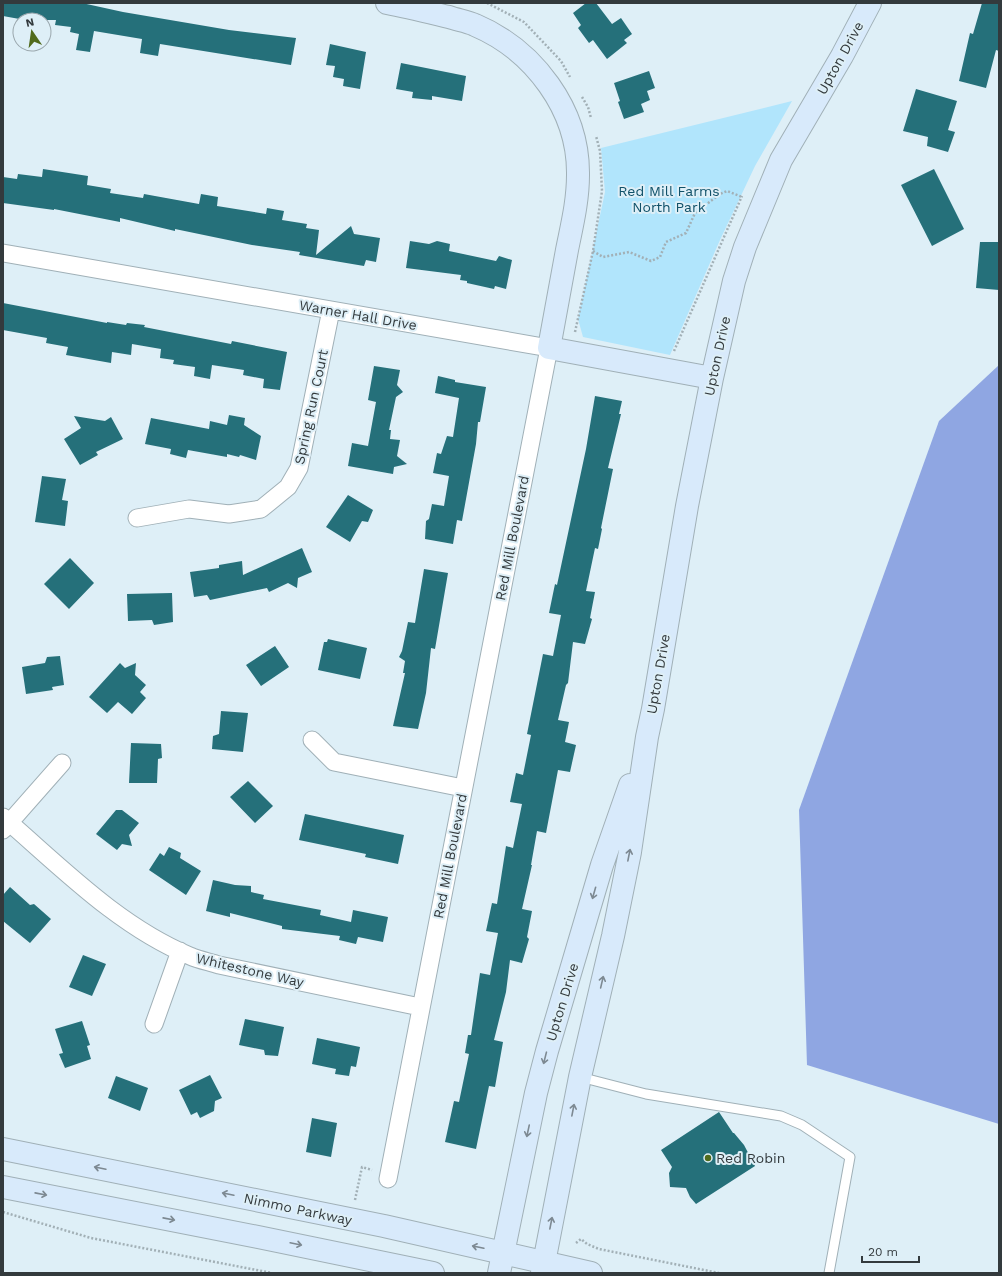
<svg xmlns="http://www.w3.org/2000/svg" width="1002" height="1276" font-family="'Work Sans',sans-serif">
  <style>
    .green { fill: #b1e5fc }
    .water { fill: #8fa6e2 }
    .building { fill: #25707a }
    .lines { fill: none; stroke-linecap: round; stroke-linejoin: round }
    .lane-casing { stroke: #a0b0b7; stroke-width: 11 }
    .street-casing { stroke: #a0b0b7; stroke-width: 19 }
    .secondary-casing { stroke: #a0b0b7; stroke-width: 24 }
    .path { stroke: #a2b0b6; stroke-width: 2.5; stroke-dasharray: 2 2; stroke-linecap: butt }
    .lane { stroke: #fff; stroke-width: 9 }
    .street { stroke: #fff; stroke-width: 17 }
    .secondary { stroke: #d8eafb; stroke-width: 22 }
    .oneway { stroke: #7d8992 }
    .poi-dot { fill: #506a1c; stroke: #deeff7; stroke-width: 1.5 }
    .labels { text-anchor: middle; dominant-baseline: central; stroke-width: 4; stroke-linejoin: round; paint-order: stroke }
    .street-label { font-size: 14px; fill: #333a3d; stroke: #deeff7 }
    .park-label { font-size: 14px; fill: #105169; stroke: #deeff7 }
    .poi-label { font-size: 14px; fill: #333a3d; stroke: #deeff7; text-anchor: start }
  </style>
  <rect width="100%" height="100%" fill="#deeff7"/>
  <path class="green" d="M792,101L755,166L720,240L670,355L583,337L578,319L605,192L601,148Z"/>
  <path class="water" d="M999,365V1124L807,1065L799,810L939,421Z"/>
  <path class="building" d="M3,3H82L123,12L229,30L296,38L291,65L160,44L158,56L140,53L142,39L94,31L90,52L76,50L79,34L70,32L71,27L55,25L56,20H25L3,16Z
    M586,3H596L612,24L621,18L632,34L624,40L627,43L607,59L593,40L589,43L578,28L581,25L573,13Z
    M982,3H999V51L996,50L986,88L959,81L970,33L973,34Z
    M330,44L366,52L360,89L343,86L344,79L333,77L335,66L326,65Z
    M401,63L466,76L462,101L432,96V100L412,98L413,92L396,89Z
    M649,71L655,88L647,91L650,100L641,104L644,112L624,119L618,102L620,101L614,83Z
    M916,89L957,101L948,130L955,132L948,152L927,146L928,137L903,131Z
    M43,169L88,176L87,185L111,189L110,193L143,198L144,194L199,204L201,194L218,197L217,206L266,214L267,208L284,211L282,220L307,224L306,228L319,230L316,255L351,226L354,234L380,238L376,262L366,260L364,266L299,255L300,252L252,245L175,229V231L120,218V222L54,209V210L3,203V177L17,179L18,174L42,177Z
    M934,169L964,229L932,246L901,185Z
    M410,241L429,244L437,241L450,244L449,251L496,261L499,256L512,260L506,289L495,286L494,289L467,283V281L460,280L461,275L406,268Z
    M980,242H999V290L976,288Z
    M3,303L107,323V322L126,325L127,323L145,325L144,327L231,344L232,341L287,352L280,390L263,388L264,379L243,375L244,370L212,365L210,379L194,376L195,367L173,364L174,360L160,358L161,349L132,344L131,355L112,352L111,363L66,355L68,347L46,343L47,338L3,330Z
    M374,366L400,370L397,385L403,392L396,397L389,430H391L390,439L400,440L397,456L407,464L394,467L393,474L348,466L352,443L368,446L376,402L368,400Z
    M438,376L455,380V382L486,387L480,422H478L476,444L462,521L457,520L453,544L425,539L426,521L429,519L432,504L444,506L449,476L433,473L437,453L441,454L447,436L453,437L459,398L435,393Z
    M595,396L622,401L619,414H621L608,468L613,469L601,528L602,529L598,549L595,548L586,591L595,592L590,618L592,619L585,644L573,642L568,683L566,685L558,720L569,722L565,742L576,745L570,772L558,770L546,833L537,831L531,865H532L522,909L532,911L527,937L529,939L522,963L510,960L506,992L494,1040L503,1042L495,1087L489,1086L476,1149L445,1142L454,1101L459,1102L469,1054L465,1053L468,1035H471L480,973L490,975L498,933L486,931L492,903L497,904L506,846L513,848L522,804L510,802L516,773L523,775L531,735L527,734L543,654L553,656L561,615L549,613L555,584L557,585L586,449Z
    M229,415L245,418L244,425L261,436L256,460L240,455L239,457L227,454V457L188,450L186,458L170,454L171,449L145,444L151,418L209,429L210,421L227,425Z
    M74,416L105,421L111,417L123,439L96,452L98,455L80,465L64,439L81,428Z
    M42,476L66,479L62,500L68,501L65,526L35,522Z
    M348,495L373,510L368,522L362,521L350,542L326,527Z
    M302,548L312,572L298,578L297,588L288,583L269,592L267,588L210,600L207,595L194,597L190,572L219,568V565L242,561L243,575Z
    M70,558L94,583L69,609L44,584Z
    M424,569L448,573L435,649L431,648L426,693L418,729L393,726L405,673H403L405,661L399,657L402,651L408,622L415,623Z
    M172,593L173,622L154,625L152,620L128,621L127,594Z
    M328,639L367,648L360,679L318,670L324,642H327Z
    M275,646L289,667L261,686L246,665Z
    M60,656L64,685L52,687L53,690L26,694L22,667L45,663L47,657Z
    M120,663L125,668L136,663L135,675L146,685L140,692L146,698L132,714L118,702L107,713L89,697Z
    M221,711L248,713L243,752L212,749L213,736L219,734Z
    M131,743L161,744L162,758L158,759L157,783H129Z
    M248,781L273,806L255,823L230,797Z
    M116,810H122L139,823L129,835L132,846L122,844L117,850L96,834Z
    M305,814L404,835L398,864L365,857L366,854L299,840Z
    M169,847L181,853L180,858L201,871L186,895L149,870L160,853L164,856Z
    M213,880L235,885L251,886V892L264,895L263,899L321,910L320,915L351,922L353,910L388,917L383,942L358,937L356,944L339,940L340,936L282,929V926L230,913V917L206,911Z
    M10,887L30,905L34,904L51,919L30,943L3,921V895Z
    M83,955L106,964L92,996L69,987Z
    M245,1019L284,1027L278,1056L265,1055L264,1050L239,1045Z
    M82,1021L90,1045L87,1046L91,1059L65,1068L59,1054L63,1053L55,1029Z
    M317,1038L360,1047L356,1067L351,1066L349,1076L335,1074L336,1069L312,1064Z
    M210,1075L222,1098L215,1101L214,1111L200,1118L197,1112L191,1115L179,1090Z
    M116,1076L148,1088L140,1111L108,1098Z
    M719,1112L733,1133H734L744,1145L755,1166L696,1204L690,1197L686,1188L670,1187L669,1173L672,1167L661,1150Z
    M312,1118L337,1123L331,1157L306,1152Z"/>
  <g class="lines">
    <defs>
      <path id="lane" d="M580,1077L646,1094L781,1116L802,1125L850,1157L829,1273"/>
      <path id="street" d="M3,253L549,348L388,1179
        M137,518L189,509L229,514L261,509L288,487L299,468L331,310
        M312,740L334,762L463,788
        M3,817C61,867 118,926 190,956C199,960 210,962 219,965L420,1007
        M3,830L62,763
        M154,1024L180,951"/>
      <path id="secondary" d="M387,3C408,7 428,12 449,17C457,20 467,21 475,25C534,50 579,110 578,175C578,201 572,225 567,250C561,283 555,315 549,348L712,378
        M3,1149L384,1226L591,1273
        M3,1187L258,1237L433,1273
        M499,1273L536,1093L547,1051L602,865L630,785
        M542,1273L580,1077L613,936L630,852L647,737L653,709L687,506L712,378L734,281L745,247L781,160L842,56L870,3"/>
    </defs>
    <use href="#lane" class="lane-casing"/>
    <use href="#street" class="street-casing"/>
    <use href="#secondary" class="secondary-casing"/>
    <path class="path" d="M487,3L524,22L561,61L570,77
      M582,97L588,107L591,118
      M593,251L603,257L629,252L651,261L660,257L666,242L686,233L695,213L720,194L727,191L742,197
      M575,332L593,251L602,191L600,151L596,136
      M674,351L742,196
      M355,1200L362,1167L372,1170
      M3,1212L91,1238L272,1273
      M576,1243L581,1239L587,1244L599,1249L719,1273"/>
    <use href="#lane" class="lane"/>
    <use href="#street" class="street"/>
    <use href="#secondary" class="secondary"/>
  </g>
  <defs><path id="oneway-shaft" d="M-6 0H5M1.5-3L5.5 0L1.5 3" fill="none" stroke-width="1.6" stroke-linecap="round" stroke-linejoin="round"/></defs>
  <g class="oneway">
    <use href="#oneway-shaft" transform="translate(629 855) rotate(-79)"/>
    <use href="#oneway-shaft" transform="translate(594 893) rotate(106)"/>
    <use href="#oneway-shaft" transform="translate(602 982) rotate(-77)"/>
    <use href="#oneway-shaft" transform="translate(545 1058) rotate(104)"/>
    <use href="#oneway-shaft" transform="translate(573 1110) rotate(-79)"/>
    <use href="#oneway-shaft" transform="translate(528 1131) rotate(102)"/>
    <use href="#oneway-shaft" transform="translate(100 1168) rotate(-168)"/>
    <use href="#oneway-shaft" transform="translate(41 1194) rotate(11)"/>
    <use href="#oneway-shaft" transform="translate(228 1194) rotate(-168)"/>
    <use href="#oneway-shaft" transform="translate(169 1219) rotate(11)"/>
    <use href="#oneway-shaft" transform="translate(551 1223) rotate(-79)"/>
    <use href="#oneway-shaft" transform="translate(296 1244) rotate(12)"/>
    <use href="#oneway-shaft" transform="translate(478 1247) rotate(-168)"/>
  </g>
  <circle class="poi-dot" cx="708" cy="1158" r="4"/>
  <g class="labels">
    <g class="street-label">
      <text transform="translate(840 58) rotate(-61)">Upton Drive</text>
      <text transform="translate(358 315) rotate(10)">Warner Hall Drive</text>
      <text transform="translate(717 356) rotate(-78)">Upton Drive</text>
      <text transform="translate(311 407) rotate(-78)">Spring Run Court</text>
      <text transform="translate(512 538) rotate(-79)">Red Mill Boulevard</text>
      <text transform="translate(658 674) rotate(-80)">Upton Drive</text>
      <text transform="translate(450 856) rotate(-79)">Red Mill Boulevard</text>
      <text transform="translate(250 970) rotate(13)">Whitestone Way</text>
      <text transform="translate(562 1002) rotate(-73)">Upton Drive</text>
      <text transform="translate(298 1209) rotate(12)">Nimmo Parkway</text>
    </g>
    <g class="park-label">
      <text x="669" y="191">Red Mill Farms<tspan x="669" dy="16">North Park</tspan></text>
    </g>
    <g class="poi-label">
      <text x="716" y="1158">Red Robin</text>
    </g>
  </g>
  <rect width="1002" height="1276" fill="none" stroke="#333a3d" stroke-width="8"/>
  <g transform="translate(32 32) rotate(347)"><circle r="19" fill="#deeff7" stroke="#9aa7ad"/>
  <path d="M0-3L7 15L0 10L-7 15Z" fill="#506a1c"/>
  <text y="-6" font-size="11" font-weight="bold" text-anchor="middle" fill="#333a3d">N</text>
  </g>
  <path d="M862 1256v6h57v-6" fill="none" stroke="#333a3d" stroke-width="2"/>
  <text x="868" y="1256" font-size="12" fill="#333a3d" stroke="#deeff7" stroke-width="3" paint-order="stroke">20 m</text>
</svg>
